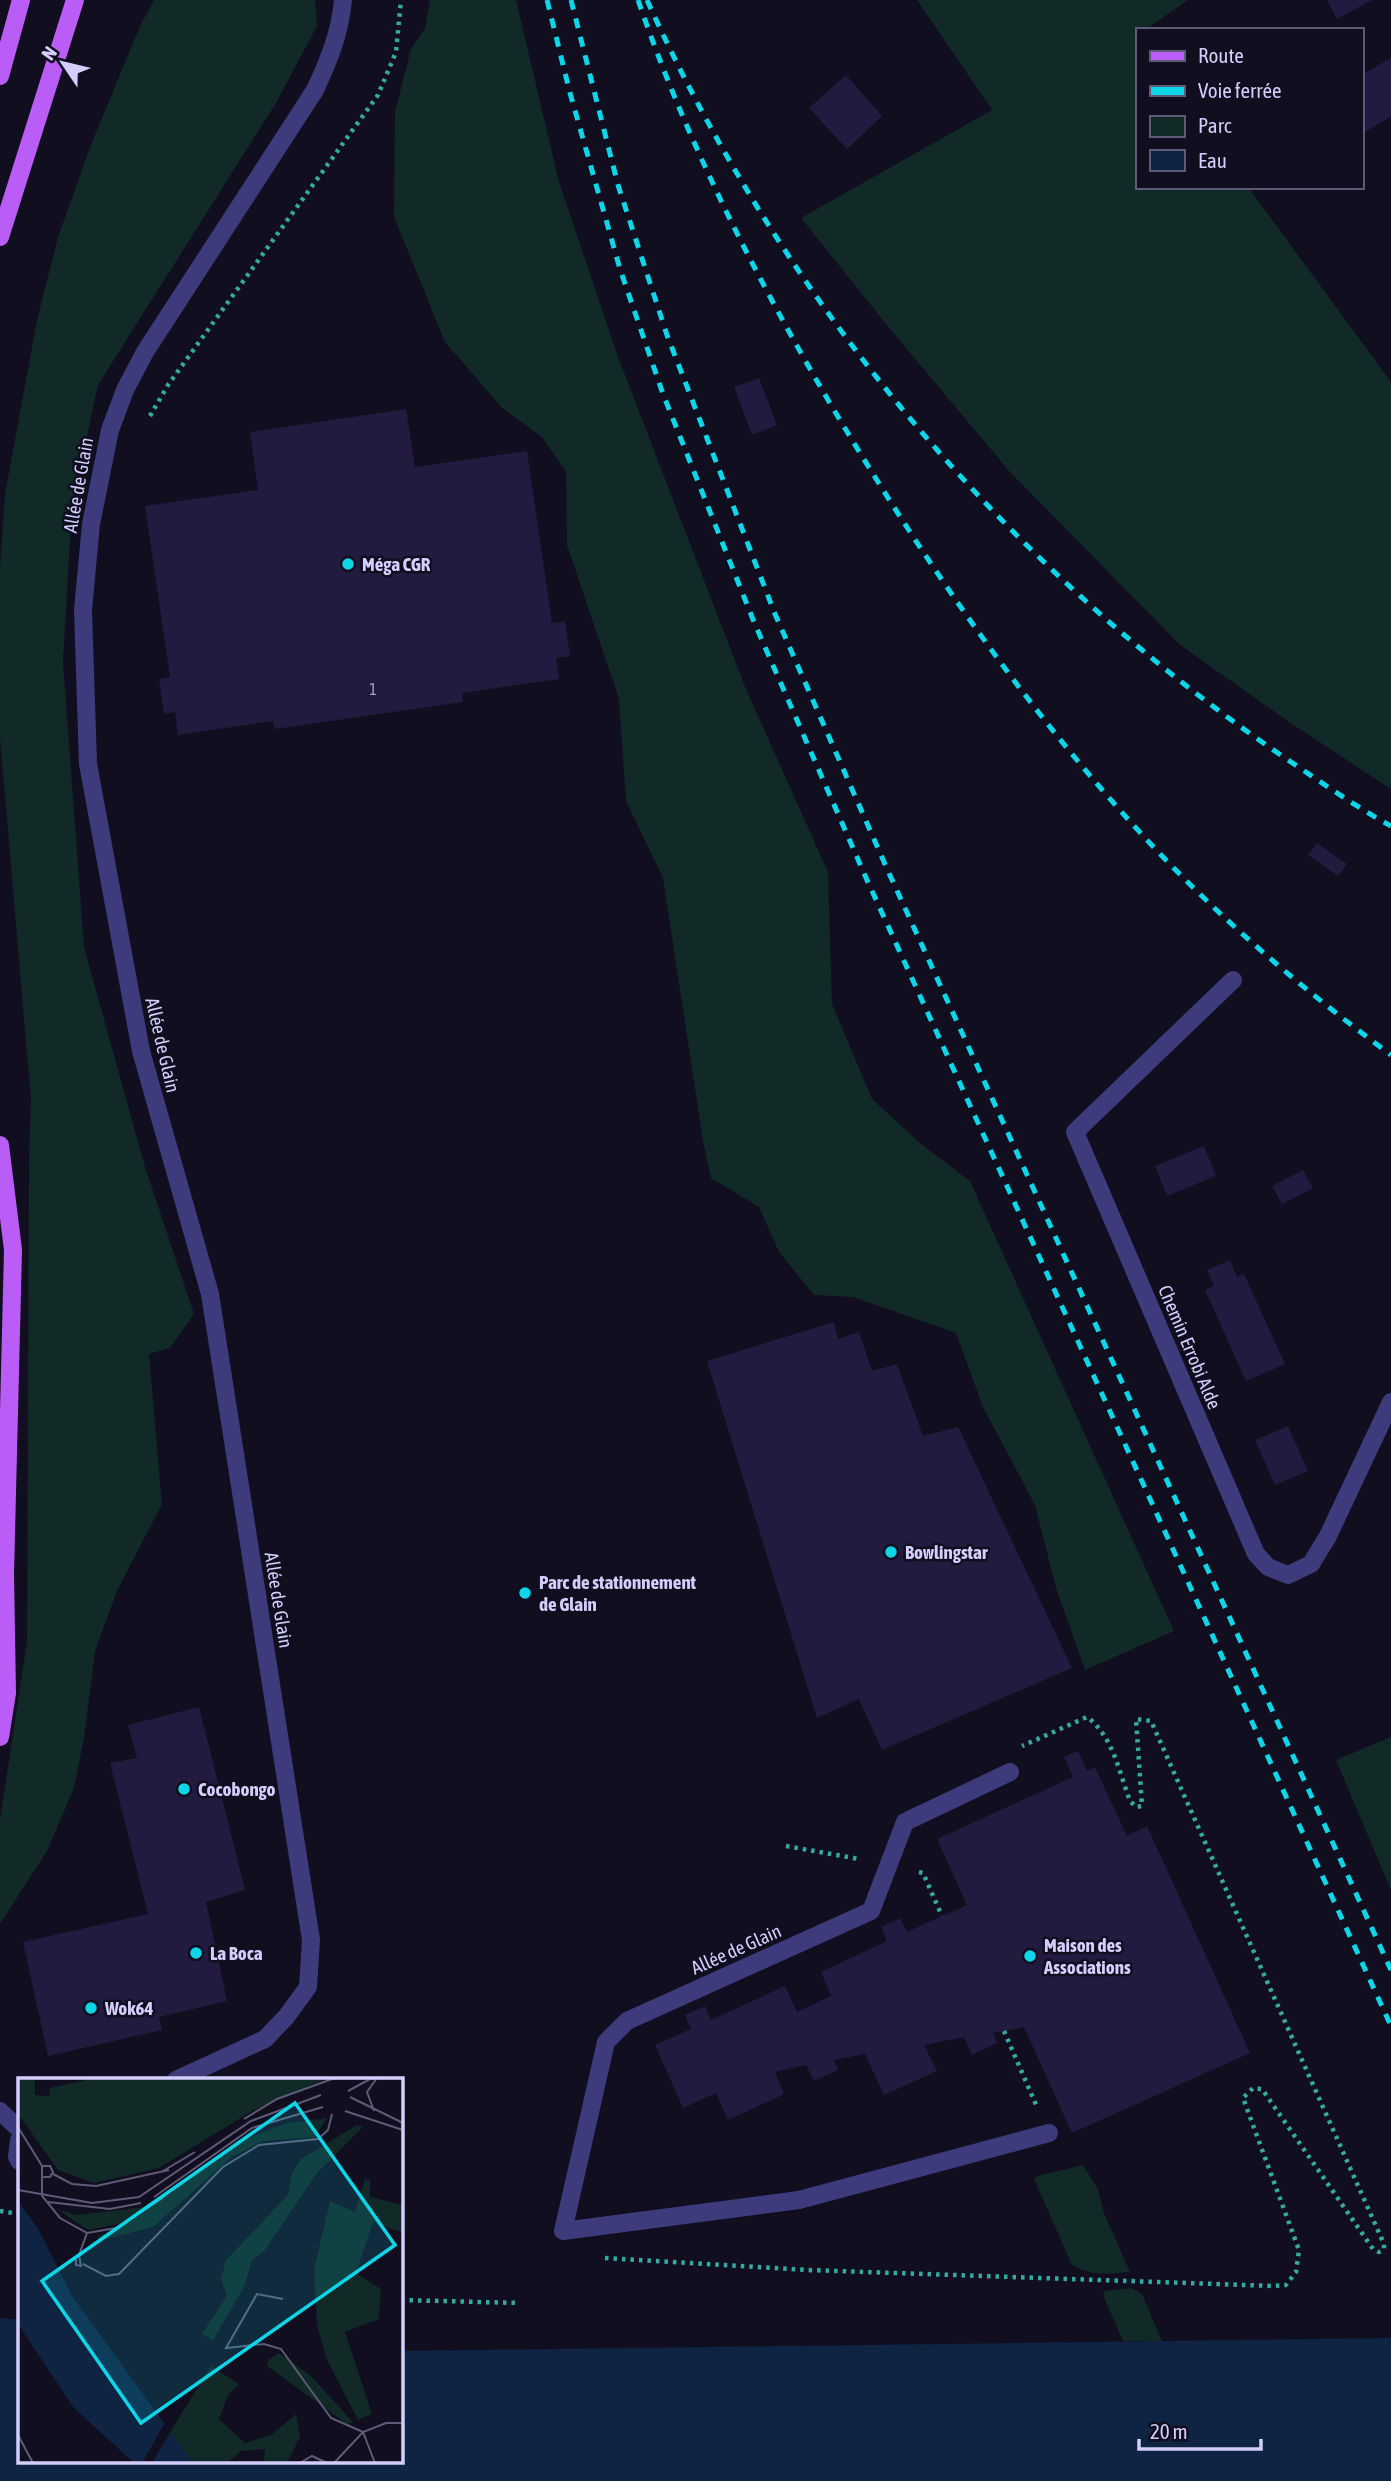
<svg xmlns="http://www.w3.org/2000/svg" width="1391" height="2481" font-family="'Asap Condensed',sans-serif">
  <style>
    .green { fill: #112927 }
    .water { fill: #0f2342 }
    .building { fill: #221b3f }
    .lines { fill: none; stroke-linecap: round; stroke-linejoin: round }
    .path { stroke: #34aaa1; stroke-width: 4.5; stroke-dasharray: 3.5 5; stroke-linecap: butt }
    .minor { stroke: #3d3b7b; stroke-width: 18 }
    .major { stroke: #ba5cf6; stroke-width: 18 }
    .rail { stroke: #0dd6e9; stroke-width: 5; stroke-dasharray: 10 9; stroke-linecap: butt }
    .poi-dot { fill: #0dd6e9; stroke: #100e1f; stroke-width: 2.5 }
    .labels { text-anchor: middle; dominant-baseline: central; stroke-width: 5; stroke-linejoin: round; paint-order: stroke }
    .number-label { font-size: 16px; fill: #a7a1cd }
    .street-label { font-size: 19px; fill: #d3cefc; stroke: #100e1f }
    .poi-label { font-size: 19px; font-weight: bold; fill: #d3cefc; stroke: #100e1f; text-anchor: start }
    .inset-road { fill: none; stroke: #5e5b77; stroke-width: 2 }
    .view { fill: #0dd6e9; fill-opacity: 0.15; stroke: #0dd6e9; stroke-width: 3.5 }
    .inset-edge { fill: none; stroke: #d3cefc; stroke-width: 3.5 }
  </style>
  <rect width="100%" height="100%" fill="#100e1f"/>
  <path class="green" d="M154,0H315L317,26L276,103L98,385L72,506L63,662L84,947L145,1167L194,1314L170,1348L149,1354L162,1504L117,1591L95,1651L84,1738L74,1788L47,1851L0,1924V1820L27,1641L29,1156L31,1100L0,738V568L5,494L37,320L58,237L92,142L140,26Z
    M430,0H516L559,182L617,354L746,689L828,872L832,1004L872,1099L921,1144L970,1181L1174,1631L1085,1670L1056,1588L1035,1505L983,1407L956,1333L853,1297L814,1295L779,1252L759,1207L711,1178L703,1141L663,878L626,801L619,699L567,545L566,472L542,437L502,408L445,342L394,217L395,112L411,49L425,28Z
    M917,0H1188L1145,30H1137V187H1248L1391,382V789L1289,722L1180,645L1009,471L886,324L801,218L992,110Z
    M1391,1737V1890L1336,1760Z
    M1083,2165L1098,2189L1104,2213L1130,2272C1109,2274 1090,2276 1072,2265L1034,2179L1038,2176Z
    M1132,2288L1142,2294L1162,2341H1123L1103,2295L1105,2291Z"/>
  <path class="water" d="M0,2318L19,2320V2462H401V2351L1391,2338V2481H0Z"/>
  <path class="building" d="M1327,0H1372L1337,19Z
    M1391,58V117L1361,134V75Z
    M846,75L882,116L847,149L809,108Z
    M759,378L777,425L752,435L734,387Z
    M406,409L415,467L527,451L552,623L565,621L570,656L556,658L559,679L462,693L463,702L275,729L273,721L178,735L175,712L164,714L159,679L170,677L145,506L258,490L250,432Z
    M1317,843L1347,864L1338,876L1308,855Z
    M1204,1146L1216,1176L1167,1196L1155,1166Z
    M1303,1170L1313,1188L1282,1204L1272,1186Z
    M1230,1260L1237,1277L1244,1274L1285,1364L1246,1381L1205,1290L1214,1286L1207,1270Z
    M834,1322L838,1339L859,1332L872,1371L897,1364L923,1436L958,1427L1072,1668L882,1750L859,1699L817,1718L707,1361Z
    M1288,1426L1308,1471L1275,1485L1255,1440Z
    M199,1707L245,1890L206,1902L227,2001L159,2017L162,2030L48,2056L23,1942L148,1914L110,1763L137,1758L128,1725Z
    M1078,1751L1087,1771L1095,1767L1127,1836L1147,1826L1250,2053L1072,2133L1024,2027L993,2033L997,2043L972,2055L964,2037L924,2045L937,2071L884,2095L865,2054L834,2060L838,2070L814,2081L806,2065L775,2072L784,2094L728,2120L716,2093L683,2108L655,2045L691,2029L685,2015L705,2006L711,2020L785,1986L797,2012L831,1996L821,1972L887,1941L881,1927L900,1918L907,1932L967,1905L937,1839L1073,1777L1064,1757Z"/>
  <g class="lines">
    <path class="path" d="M150,416L168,385L378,95L396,52L401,0
      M786,1846L859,1859
      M919,1872L923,1873L942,1916
      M1004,2031L1037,2107
      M0,2211L19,2214
      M605,2258L808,2270L1274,2286L1286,2285L1296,2272L1299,2250L1243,2098L1253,2088L1262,2089L1373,2249L1379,2252L1384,2249V2244L1151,1721L1136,1719L1142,1806L1136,1807L1130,1801C1119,1772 1113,1736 1087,1717L1022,1746
      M401,2300L520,2303"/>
    <path class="minor" d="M1233,980L1075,1132L1256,1554L1268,1567L1288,1575L1311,1564L1328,1536L1391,1402
      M1010,1772L905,1822L871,1911L627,2021L606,2042L563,2231L799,2200L1049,2133
      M176,2080L265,2039L286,2017L308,1987L311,1940L210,1294L141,1051L88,764L83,610L91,524L110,430L125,390L145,352L315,90C329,60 340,33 343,0
      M0,2111L19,2129
      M19,2140L17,2157L19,2161"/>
    <path class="major" d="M0,76L21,0
      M0,237L75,0
      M0,1145L13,1250L5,1574L7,1693L0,1737"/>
    <path class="rail" d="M547,0L570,93L620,269L663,394L754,622L867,880L1391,2026
      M571,0L618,185L667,335L775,614L888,871L1391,1970
      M638,0C687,143 757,280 834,410C929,569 1034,721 1162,856C1232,929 1310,995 1391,1055
      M647,0C786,308 1011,573 1291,762C1324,784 1356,807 1391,826"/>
  </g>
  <g class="poi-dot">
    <circle cx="348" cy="564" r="7"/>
    <circle cx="891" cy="1552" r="7"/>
    <circle cx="525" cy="1593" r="7"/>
    <circle cx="184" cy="1789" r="7"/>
    <circle cx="196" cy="1953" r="7"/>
    <circle cx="1030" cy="1956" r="7"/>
    <circle cx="91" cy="2008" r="7"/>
  </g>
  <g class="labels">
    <g class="number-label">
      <text x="373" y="689">1</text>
    </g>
    <g class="street-label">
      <text transform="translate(78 485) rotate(-80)">Allée de Glain</text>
      <text transform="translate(163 1045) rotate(77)">Allée de Glain</text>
      <text transform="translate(1190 1347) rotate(67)">Chemin Errobi Alde</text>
      <text transform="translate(279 1600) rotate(81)">Allée de Glain</text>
      <text transform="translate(736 1949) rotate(-24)">Allée de Glain</text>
    </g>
    <g class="poi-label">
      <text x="362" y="564">Méga CGR</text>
      <text x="905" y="1552">Bowlingstar</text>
      <text x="539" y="1582">Parc de stationnement<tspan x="539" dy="22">de Glain</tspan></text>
      <text x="198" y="1789">Cocobongo</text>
      <text x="1044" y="1945">Maison des<tspan x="1044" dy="22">Associations</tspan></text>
      <text x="210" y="1953">La Boca</text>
      <text x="105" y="2008">Wok64</text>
    </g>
  </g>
  <g transform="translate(18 2078)">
    <rect width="385" height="385" fill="#100e1f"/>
    <path d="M0,0H17V17L31,18L32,10L77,0H309L236,32L141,90L76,105L40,92L0,36ZM309,40L297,59L245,63L214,79L135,149L80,163V158L111,145L227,61L269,45ZM339,47L345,49L299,95L247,172L234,182L226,209L195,262L184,256L209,218L203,201L208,182L270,117L274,95L283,81ZM347,101L352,102V119L385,127V155L355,144L338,195L363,211L361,241L327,254L354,336L340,342L309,282L299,248L296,192L312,123L337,134ZM128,129L101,146L70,152L39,131L58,137ZM261,275L292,297L335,344L329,346L249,288L250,282ZM193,288L221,306L210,317L201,341L227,365L253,357L278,336L282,359L269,385H246L247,371L223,373L209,385H175L167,375L152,354Z" fill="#112927"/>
    <path d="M0,123L21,152L54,218L175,385H116L56,330L0,246Z" fill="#0f2342"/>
    <path d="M148,343L154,351L134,385H124Z" fill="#100e1f"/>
    <path class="inset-road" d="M330,13L354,0M332,19L385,45M327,33L385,52M356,33L349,14L359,0M226,41L259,21L317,0M0,49L24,88M24,88V118L42,140L69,155L61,177L63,188L58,187V181M24,88H32L35,94L32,99H24M145,93L177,74M35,96L54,106L78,108L151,92M0,112L74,125L121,119L233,43L303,17M136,119L234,50L305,29M30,124L92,131L123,125M69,155L98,150L145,120M65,186L88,198L101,196L205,89L241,67L300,61L310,52L314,36M265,221L239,216L208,270L246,266L263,271L313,340L345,354M345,354L357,385M0,357L15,385M282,385L294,378L309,385M316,385L345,354L368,345H385"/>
    <path class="view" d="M277,25L377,167L123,345L24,203Z"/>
    <rect width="385" height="385" class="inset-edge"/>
  </g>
  <rect x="1136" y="28" width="228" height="161" fill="#100e1f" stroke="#5e5b77" stroke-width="2"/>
  <rect x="1150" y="51" width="35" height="10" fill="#ba5cf6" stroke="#5e5b77" stroke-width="2"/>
  <text x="1198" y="63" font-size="21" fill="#d3cefc">Route</text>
  <rect x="1150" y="86" width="35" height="10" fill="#0dd6e9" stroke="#5e5b77" stroke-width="2"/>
  <text x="1198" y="98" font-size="21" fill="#d3cefc">Voie ferrée</text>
  <rect x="1150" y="116" width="35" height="21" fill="#112927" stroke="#5e5b77" stroke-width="2"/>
  <text x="1198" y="133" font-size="21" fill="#d3cefc">Parc</text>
  <rect x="1150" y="150" width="35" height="21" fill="#0f2342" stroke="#5e5b77" stroke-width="2"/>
  <text x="1198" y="168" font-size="21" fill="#d3cefc">Eau</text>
  <g transform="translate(63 63) rotate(305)" stroke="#100e1f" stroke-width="5" paint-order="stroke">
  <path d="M0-5L12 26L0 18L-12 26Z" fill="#d3cefc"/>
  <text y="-10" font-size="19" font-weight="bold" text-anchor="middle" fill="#d3cefc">N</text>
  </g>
  <path d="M1139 2439v10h122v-10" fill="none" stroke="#d3cefc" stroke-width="3.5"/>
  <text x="1150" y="2439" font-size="21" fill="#d3cefc" stroke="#100e1f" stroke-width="5" paint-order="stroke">20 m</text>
</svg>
